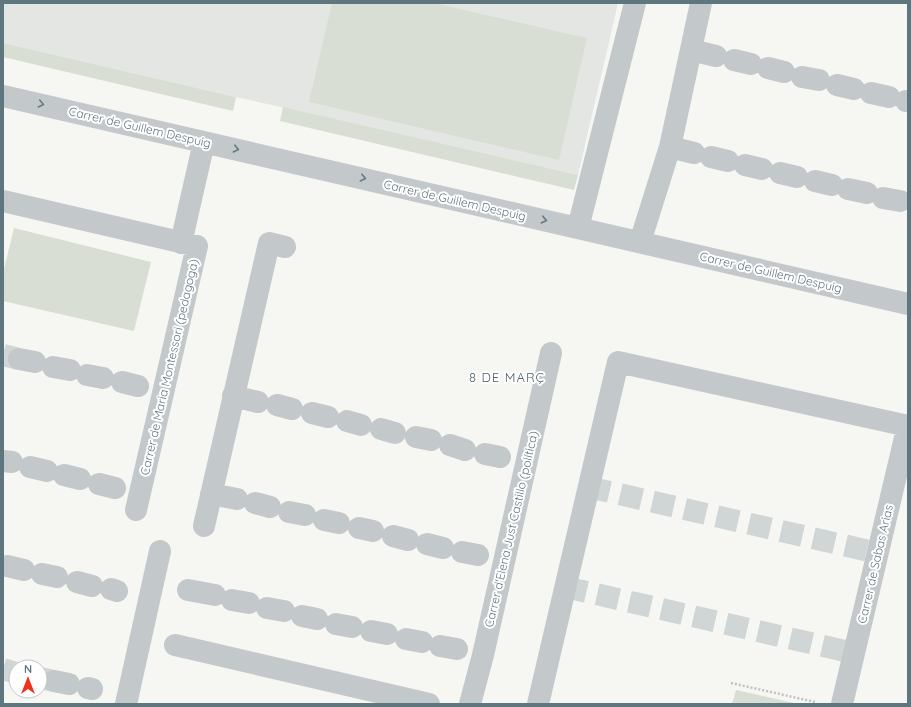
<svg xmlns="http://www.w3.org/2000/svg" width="911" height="707" font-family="Quicksand,sans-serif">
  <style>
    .built { fill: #e4e6e4 }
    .green { fill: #d8ded3 }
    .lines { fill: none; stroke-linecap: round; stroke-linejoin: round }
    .street-tunnel { stroke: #d0d6d6; stroke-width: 22; stroke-dasharray: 22 11; stroke-linecap: butt }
    .path { stroke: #bfc1c3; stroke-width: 2.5; stroke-dasharray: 2 2; stroke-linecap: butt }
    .street { stroke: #c3c8ca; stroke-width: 22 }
    .oneway { stroke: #657a83 }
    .labels { text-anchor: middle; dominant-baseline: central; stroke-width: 4; stroke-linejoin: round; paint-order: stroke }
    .street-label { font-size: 12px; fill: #60767f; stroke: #fff }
    .neighbourhood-label { font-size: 13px; letter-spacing: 1px; fill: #52626a; stroke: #fff }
  </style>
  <rect width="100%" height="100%" fill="#f6f6f3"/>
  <path class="built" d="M3,3H618L578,175L236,97L3,43Z"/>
  <path class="green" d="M332,3H434L587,38L559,160L309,102Z
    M3,43L236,97L233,111L3,57Z
    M283,107L578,175L574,190L280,121Z
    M14,228L151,262L134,331L3,301V273Z
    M736,690L798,704H732Z"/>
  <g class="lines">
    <path class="street-tunnel" d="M3,355L19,359
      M588,487L878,553
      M565,587L854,653
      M3,669L16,673
      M40,678L54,681"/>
    <path class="path" d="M731,683L815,702"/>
    <path class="street" d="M691,50L716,56
      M734,60L751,64
      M768,68L784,72
      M802,77L819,80
      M837,85L854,89
      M871,93L889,97
      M3,96L908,304
      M906,101H908
      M670,147L694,153
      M711,157L728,161
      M745,165L762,169
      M780,173L797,177
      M815,181L832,185
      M848,189L867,193
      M883,198L900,201
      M3,201L197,246L136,510
      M578,228L635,3
      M640,242L670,147L701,3
      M181,243L204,142
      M19,359L35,362
      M53,367L70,370
      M87,375L103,378
      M122,382L138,386
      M233,396L258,402
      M277,405L292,409
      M312,413L328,417
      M347,421L361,425
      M381,429L395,433
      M416,437L431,440
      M450,445L465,450
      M485,454L500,457
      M3,461L12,462
      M30,467L47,471
      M64,475L80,479
      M99,484L115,488
      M211,494L237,499
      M255,503L270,507
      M289,512L305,515
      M324,520L339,523
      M204,526L269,243L285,247
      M359,528L373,531
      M393,536L408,540
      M427,544L443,548
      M462,552L478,555
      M7,566L24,570
      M42,574L57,577
      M77,582L92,586
      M111,589L117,591
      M188,590L215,595
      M232,600L249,603
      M267,608L284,611
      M302,616L317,619
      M336,624L352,627
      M371,631L387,634
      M406,639L422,642
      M175,645L429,704
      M440,646L457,649
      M54,681L69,684
      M88,688L92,689
      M126,704L160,551
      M470,704L483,655L551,353
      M538,704L618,362L908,426
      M842,704L908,425"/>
  </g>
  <defs><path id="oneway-chevron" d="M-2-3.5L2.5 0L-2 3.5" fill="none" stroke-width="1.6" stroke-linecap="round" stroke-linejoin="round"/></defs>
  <g class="oneway">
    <use href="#oneway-chevron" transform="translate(41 104) rotate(13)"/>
    <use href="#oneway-chevron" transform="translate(236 149) rotate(13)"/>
    <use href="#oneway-chevron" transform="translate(363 178) rotate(13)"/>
    <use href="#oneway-chevron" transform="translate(544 220) rotate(13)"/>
  </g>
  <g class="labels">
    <g class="street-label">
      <text transform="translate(140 127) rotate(13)">Carrer de Guillem Despuig</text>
      <text transform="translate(455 200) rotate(13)">Carrer de Guillem Despuig</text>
      <text transform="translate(771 272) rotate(13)">Carrer de Guillem Despuig</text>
      <text transform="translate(169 367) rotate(-77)">Carrer de Maria Montessori (pedagoga)</text>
      <text transform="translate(511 529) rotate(-77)">Carrer d'Elena Just Castillo (política)</text>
      <text transform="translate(875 564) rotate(-77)">Carrer de Sabas Arias</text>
    </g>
    <g class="neighbourhood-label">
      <text x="507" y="377">8 DE MARÇ</text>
    </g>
  </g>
  <rect width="911" height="707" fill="none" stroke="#60767f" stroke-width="8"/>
  <g transform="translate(28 679)"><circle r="19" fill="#ffffff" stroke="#bfc8cc"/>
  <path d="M0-3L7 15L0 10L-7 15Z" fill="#ec331d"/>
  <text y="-6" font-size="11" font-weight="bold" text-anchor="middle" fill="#60767f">N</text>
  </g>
</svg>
